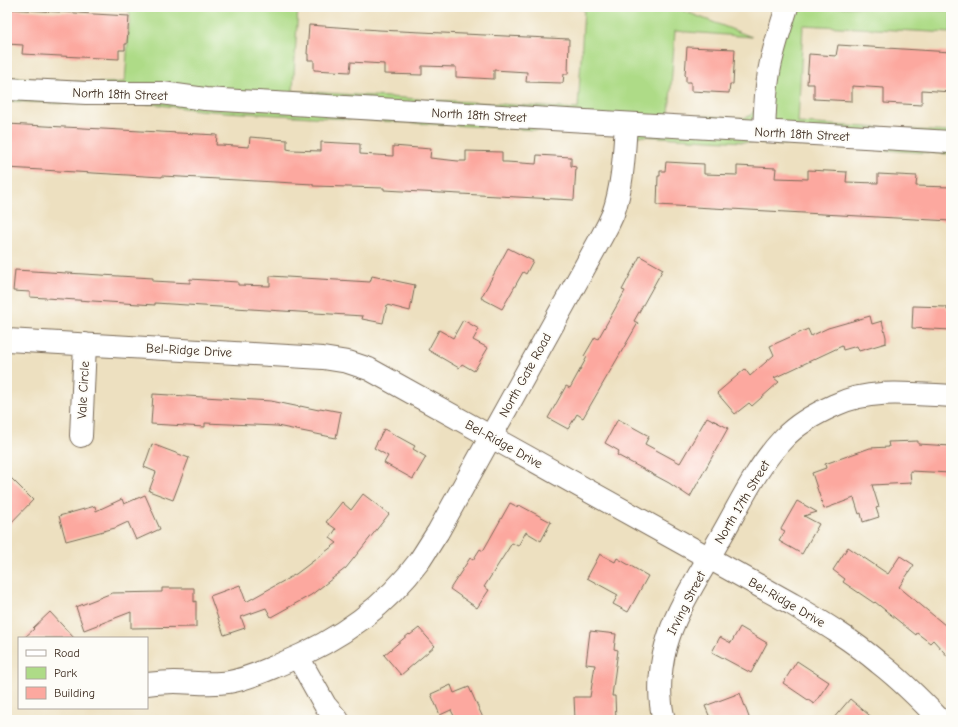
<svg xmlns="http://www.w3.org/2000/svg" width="958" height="727" font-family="'Comic Neue',sans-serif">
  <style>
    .green { fill: #aedb87; stroke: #748252 }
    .building { fill: #fca89f }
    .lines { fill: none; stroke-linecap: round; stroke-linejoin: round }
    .minor-casing { stroke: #796a57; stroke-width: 24 }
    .minor { stroke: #fff; stroke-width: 22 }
    .labels { text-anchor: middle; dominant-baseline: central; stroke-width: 4; stroke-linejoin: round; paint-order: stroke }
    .street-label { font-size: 13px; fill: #3b2a1e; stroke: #fdfcf7 }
  </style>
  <rect width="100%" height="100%" fill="#fdfcf7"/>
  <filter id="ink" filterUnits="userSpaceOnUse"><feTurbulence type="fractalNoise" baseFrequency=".025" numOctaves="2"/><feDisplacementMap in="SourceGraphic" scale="8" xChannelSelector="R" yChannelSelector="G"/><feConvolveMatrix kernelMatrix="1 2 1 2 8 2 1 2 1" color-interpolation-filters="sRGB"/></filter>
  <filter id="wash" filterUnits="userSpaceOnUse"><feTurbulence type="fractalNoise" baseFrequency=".012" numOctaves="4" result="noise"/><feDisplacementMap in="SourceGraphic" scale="16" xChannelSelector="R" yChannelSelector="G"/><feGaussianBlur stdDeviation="0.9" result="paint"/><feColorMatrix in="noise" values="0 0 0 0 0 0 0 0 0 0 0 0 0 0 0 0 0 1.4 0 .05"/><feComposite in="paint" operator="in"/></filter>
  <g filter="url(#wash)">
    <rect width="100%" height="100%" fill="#ede0c0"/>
    <path class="green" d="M124,7H298L293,91L578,109L584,9L554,7H685L684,11L752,37L675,31L669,114L741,118C749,118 753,114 757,106L777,7H921V9L951,11V33L803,25L798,123L951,132V154L226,112L199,110L152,104L97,105L7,101V77L101,83L125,82L130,13Z"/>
    <g id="blocks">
      <path class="building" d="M7,9L129,16L127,44H125V50H119V59L22,54L23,45L7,44Z
        M309,25L379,30L569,39L568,74H564L563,83L526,82L527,72L494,70V79L456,77V67L422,66V75L384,74V64L351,62L350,72L314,70V60H308V54H307Z
        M838,45L951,52V92L922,90V105L884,103V88L852,86V101L814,99V84H807L809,54L836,56Z
        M687,47L735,49L733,84H730L729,93L691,91V82H686V76L685,75Z
        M7,124L217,135L216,145H221L249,147L250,137L287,140V149L292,150L321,151V142L360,144V154L393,156V146L431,149L430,158L458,161H466V151L502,152V162H507L536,164L537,155L571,157V166L576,167L574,200L384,190V188L313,186V184L162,176V177L7,168Z
        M666,162L704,164V174L737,175V166L776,168L775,178L808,179V170L847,172L846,182L878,183V174L917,176L916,186L951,187V221L657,205L658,176H660V171H665Z
        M508,248L533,261L526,274L523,272L502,309L481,298Z
        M640,256L663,269L634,321L638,323L583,418L577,414L568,429L548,418L566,386L570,388L587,357L584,356L595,337L598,339L625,291L622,290Z
        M15,270L153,278V281L190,283V279L238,282V285L270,286V276L370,282L372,276L415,285L410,311L387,305L383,323L362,319L363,316L155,303V305L30,297V292L13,291Z
        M913,306L947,307V310H951V330L912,328Z
        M870,316L872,324L882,321L886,337V343L859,351L857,346L843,350L842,346L774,378L779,382L752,406L749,403L735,414L717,393L745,369L750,376L774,355L770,346L808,329L811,336L828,328Z
        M463,320L479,329L473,340L488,348L474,371L462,364L459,368L428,350L439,330L453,338Z
        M153,394L271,401L300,407V406L319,410L320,408L341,412L336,438L277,426L205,423V427L151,424Z
        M707,417L728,428L690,497L669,483L617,455L619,451L605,443L618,419L649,436L645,444L680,463Z
        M384,429L415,446L413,449L426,457L413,479L384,463L388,456L374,448Z
        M918,441V444L951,446V473L910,471L911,483L872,485L879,507L876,508L879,517L863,522L861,513L859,514L854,498L824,509L812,473L826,468L825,464L870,448L889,447L888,442Z
        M152,444L189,458L173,500L149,491L156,472L144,467Z
        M7,474L33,500L7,527Z
        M363,494L389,514L346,568L311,595L271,617L266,608L241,617L245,628L224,635L210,596L240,585L246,602L296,574L337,543L330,538L336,529L326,522L342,502L351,510Z
        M145,495L160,529L136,540L128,522L115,528L66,541L59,516L95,506L96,511L122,499L124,504Z
        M797,501L817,512L804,516L819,524L802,554L779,541L785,531L781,529Z
        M510,503L518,507L519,505L551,522L541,541L526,532L518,546L512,543L484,587L489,590L477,608L450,589L470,558L473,560L480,549L483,551Z
        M848,547L888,574L900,556L914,565L899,587L951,630V660L933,640L930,643L917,633L916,635L875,602L874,603L843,582L845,579L833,570Z
        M600,554L615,562L617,558L648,576L628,612L613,604L618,595L587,578Z
        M162,588H194V602L196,601V627L131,628V612L84,630L76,607L112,593L162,592Z
        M50,612L74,638H24L34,629L33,628Z
        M740,627L767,643L751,673L712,652L720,637L731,643Z
        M419,628L435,646L401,675L384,655L409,634L410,635Z
        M590,631L616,634L614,649L618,650L612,696H615L616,720H575L574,697H590L595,665L586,664Z
        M797,661L829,682L814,704L783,683Z
        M451,685L454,693L469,687L484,720H456L451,710L440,715L431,694Z
        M740,693L750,720H711L705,706Z
        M850,699L875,720H832Z"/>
    </g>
  </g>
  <g filter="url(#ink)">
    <use href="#blocks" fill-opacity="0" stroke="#796a57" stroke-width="1"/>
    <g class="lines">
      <defs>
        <path id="minor" d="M7,89L86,93H162L205,99L951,142
          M764,131C765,114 765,96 768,79C771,54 780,30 787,7
          M7,340L323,358L348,362L369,369L792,604C822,622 852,640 879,663C901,680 921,700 940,720
          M81,436L85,344
          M298,657L325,705L338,720
          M147,684C156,683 165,682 174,682C192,682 211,685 229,682C247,679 264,671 281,664C335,642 385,608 420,560C426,551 432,541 438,532L602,236C606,229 610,221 613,214C623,185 624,154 626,124
          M664,720C657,694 660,662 669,636C679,605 703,569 719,540C739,506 756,467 784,438C797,424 817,413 835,405C869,388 914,394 951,396"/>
      </defs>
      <use href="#minor" class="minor-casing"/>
      <use href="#minor" class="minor"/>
    </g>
  </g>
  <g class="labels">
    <g class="street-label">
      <text transform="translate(120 94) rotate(2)">North 18th Street</text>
      <text transform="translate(479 115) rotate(3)">North 18th Street</text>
      <text transform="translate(802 134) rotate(3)">North 18th Street</text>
      <text transform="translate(189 350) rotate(3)">Bel-Ridge Drive</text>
      <text transform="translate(525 375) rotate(-61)">North Gate Road</text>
      <text transform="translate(83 390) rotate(-87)">Vale Circle</text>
      <text transform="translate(504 444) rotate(29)">Bel-Ridge Drive</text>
      <text transform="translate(742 502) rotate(-59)">North 17th Street</text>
      <text transform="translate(787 602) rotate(30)">Bel-Ridge Drive</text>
      <text transform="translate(686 603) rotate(-63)">Irving Street</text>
    </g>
  </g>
  <rect width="958" height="727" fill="none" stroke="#fdfcf7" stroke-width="24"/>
  <rect x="18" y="637" width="130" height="72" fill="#fdfcf7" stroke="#afa8a0"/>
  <rect x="26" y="650" width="20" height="6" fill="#ffffff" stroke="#afa8a0"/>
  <text x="54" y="657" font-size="12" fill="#3b2a1e">Road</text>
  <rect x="26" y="667" width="20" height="12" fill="#aedb87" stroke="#afa8a0"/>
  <text x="54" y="677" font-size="12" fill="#3b2a1e">Park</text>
  <rect x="26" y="687" width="20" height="12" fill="#fca89f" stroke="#afa8a0"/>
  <text x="54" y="697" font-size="12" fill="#3b2a1e">Building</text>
</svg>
